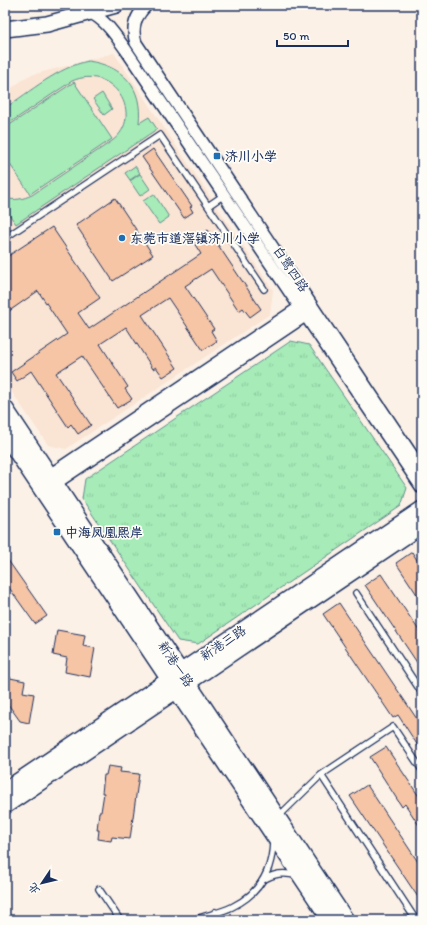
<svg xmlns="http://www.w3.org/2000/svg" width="427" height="925" font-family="Itim,'LXGW WenKai TC',sans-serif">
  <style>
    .built { fill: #fae4d4 }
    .grass { fill: url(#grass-tufts); stroke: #608d8b }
    .pitch { fill: #a6ebb8; stroke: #608d8b }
    .building { fill: #f6c5a6; stroke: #1b2f5e }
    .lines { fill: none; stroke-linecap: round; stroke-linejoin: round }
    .lane-casing { stroke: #1b2f5e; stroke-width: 8 }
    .street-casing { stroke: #1b2f5e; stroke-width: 14 }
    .secondary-casing { stroke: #1b2f5e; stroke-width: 18 }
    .lane { stroke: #fdfcf7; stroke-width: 5.5 }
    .street { stroke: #fdfcf7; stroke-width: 11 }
    .secondary { stroke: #fdfcf7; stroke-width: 15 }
    .poi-dot { fill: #1f6fb2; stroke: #fdfcf7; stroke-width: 1.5 }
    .labels { text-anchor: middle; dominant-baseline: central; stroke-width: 3.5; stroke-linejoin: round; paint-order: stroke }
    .poi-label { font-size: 13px; font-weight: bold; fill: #1b2f5e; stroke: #fdfcf7; text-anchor: start }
    .street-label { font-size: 13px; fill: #1b2f5e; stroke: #fdfcf7 }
  </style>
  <defs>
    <pattern id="grass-tufts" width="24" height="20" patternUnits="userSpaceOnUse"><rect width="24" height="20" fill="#a6ebb8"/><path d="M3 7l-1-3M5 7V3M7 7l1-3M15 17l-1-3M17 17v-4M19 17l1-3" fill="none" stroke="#8ecaa1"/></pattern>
  </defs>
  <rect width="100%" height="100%" fill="#fcf1e7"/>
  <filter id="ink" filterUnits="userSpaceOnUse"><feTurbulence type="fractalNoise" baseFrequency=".025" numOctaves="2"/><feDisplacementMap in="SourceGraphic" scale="8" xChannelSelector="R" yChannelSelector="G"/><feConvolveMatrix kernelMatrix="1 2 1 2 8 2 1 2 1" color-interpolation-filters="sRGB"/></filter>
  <g filter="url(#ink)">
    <path class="built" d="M114,53L273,290L270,314L66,449L48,445L5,382V93L28,76Z"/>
    <path class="grass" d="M291,341L309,345L407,488L401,506L198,644L178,641L82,499L85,479Z"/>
    <path class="pitch" d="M88,61C123,66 143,87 139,123L149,117L157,129L16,224L8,213L5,212V198C15,201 23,199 32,195L112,141C146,116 113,63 72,81L5,126V108C31,91 57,68 88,61Z
      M74,82L112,139L30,194L5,157V128Z
      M102,93L112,109L104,115L93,99Z
      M135,166L140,173L130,180L125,173Z
      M140,174L150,189L140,196L130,181Z
      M154,194L169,217L159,224L143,201Z"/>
    <path class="building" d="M153,149L192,206L190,207L193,212L184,218L142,157Z
      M115,198L153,255L113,281L76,225Z
      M52,227L100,298L78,313L89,329L201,254L192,240L208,230L261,309L250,317L243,308L239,311L211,269L185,286L214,329L211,331L217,341L203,350L168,298L142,315L177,368L163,377L156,367L153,369L126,327L100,344L128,387L125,389L132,399L117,408L82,356L56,373L91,425L78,434L71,424L68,427L31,371L17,381L11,372L67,334L38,291L5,314V258Z
      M412,552L422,568V602L396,563Z
      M5,556L47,616L35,624L5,582Z
      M381,574L422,635V670L365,585Z
      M339,603L417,719L422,715V752L398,715L393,718L323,614Z
      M57,630L85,635L83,646L95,648L90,677L65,672L67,658L53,655Z
      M5,677L25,681L23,692L34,694L29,723L20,721L5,700Z
      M386,747L422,801V830L405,804L402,807L370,757Z
      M108,766L121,768L120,772L139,774L130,839L112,837L111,841L98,839L99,830H97L99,812H101L104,793H102L104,775H106Z
      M367,785L422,868V903L350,796Z"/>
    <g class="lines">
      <defs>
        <path id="lane" d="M208,206L224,195
          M5,238L160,135L264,289
          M356,593L422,693
          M321,775L416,920
          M278,817L321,775L393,727L422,770
          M265,879C275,873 285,872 297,876
          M99,889L120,920
          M215,912L221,920
          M193,920C206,915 220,913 232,907C259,894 272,872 273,842"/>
        <path id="street" d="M147,5C135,16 131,28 136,43L422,470
          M89,12C106,20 115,35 126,50L422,488
          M45,478L306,303
          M50,487L311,312"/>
        <path id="secondary" d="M5,29L47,24L116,5
          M5,408L346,920
          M5,435L330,920
          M5,790L422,509
          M5,806L422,525"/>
      </defs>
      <use href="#lane" class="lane-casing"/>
      <use href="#street" class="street-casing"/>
      <use href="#secondary" class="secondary-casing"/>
      <use href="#lane" class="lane"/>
      <use href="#street" class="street"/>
      <use href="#secondary" class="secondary"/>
    </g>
  </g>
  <g class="poi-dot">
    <rect x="213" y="152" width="8" height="8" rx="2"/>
    <circle cx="122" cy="238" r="4"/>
    <rect x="53" y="528" width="8" height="8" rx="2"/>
  </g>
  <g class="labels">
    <g class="poi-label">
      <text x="225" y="156">济川小学</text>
      <text x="130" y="238">东莞市道滘镇济川小学</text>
      <text x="65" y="532">中海凤凰熙岸</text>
    </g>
    <g class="street-label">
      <text transform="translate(291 269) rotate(56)">白鹭四路</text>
      <text transform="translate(223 643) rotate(-34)">新港三路</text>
      <text transform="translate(176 664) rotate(56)">新港一路</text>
    </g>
  </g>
  <rect width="427" height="925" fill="none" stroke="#fdfcf7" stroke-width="20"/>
  <rect x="10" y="10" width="407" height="905" fill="none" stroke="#1b2f5e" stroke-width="1.5" filter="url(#ink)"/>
  <g transform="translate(42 883) rotate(235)" stroke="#fdfcf7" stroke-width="3" paint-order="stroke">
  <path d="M0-3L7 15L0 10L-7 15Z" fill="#1b2f5e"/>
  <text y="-6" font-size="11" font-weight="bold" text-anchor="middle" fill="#1b2f5e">北</text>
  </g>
  <path d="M277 40v6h71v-6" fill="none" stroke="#1b2f5e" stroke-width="2"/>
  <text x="283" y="40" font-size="12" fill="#1b2f5e" stroke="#fdfcf7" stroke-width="3" paint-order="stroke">50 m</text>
</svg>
